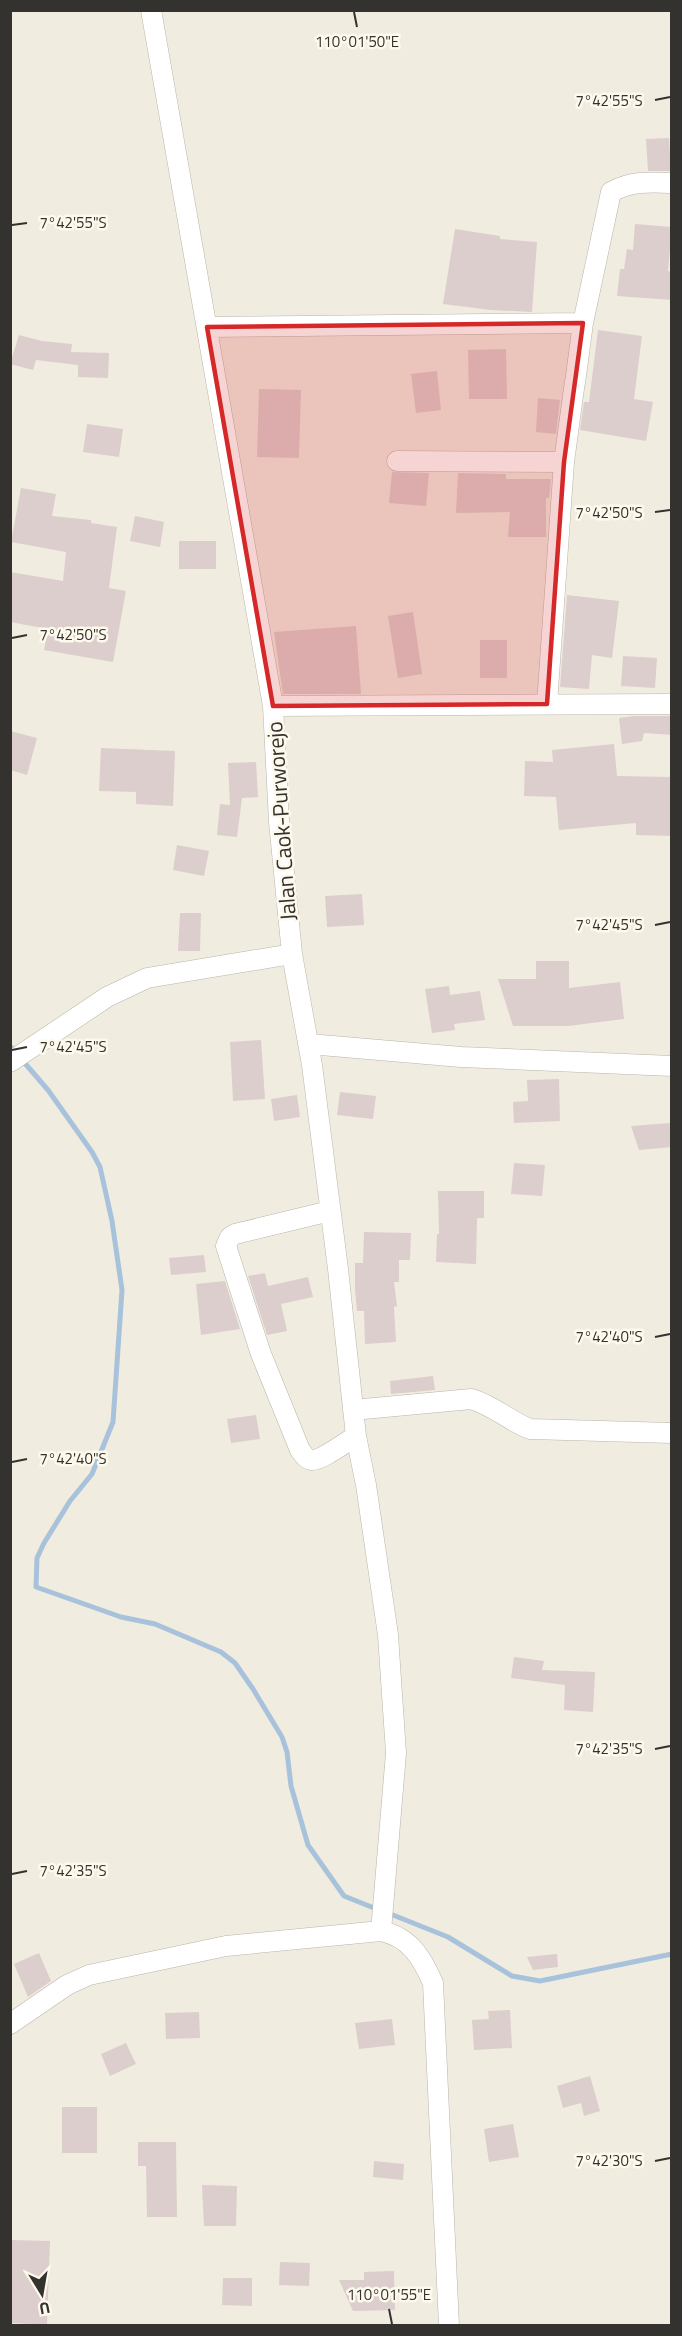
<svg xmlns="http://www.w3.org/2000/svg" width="682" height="2336" font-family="'Titillium Web',sans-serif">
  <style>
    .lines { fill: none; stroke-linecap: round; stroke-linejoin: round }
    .stream { stroke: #a7c2da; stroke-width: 5 }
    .building { fill: #dccecc }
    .minor-casing { stroke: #bab5aa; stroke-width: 21 }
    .minor { stroke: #fff; stroke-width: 20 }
    .marked { fill: #d62828; fill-opacity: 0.2; stroke: #d62828; stroke-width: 4.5; stroke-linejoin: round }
    .ticks { fill: none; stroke: #34322e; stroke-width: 2 }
    .labels { text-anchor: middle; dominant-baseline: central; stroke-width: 5; stroke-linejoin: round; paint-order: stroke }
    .street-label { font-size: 22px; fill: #34322e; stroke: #fef9ed }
    .ticks-label { font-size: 15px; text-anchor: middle; fill: #34322e; stroke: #fef9ed; stroke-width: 5; stroke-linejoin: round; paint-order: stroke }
  </style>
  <rect width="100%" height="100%" fill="#f1ece0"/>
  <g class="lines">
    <path class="stream" d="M10,1046L48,1090L92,1152L100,1167L112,1221L122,1290L113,1422L92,1474L70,1501L44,1543L37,1558L36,1587L121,1617L155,1624L221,1652L235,1663L253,1689L282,1737L287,1752L291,1786L308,1845L344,1896L379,1910
      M388,1913L448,1937L512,1976L540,1981L672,1954"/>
  </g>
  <path class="building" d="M669,138L671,171H648L646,139Z
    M635,224L672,227L668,271L672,272V300L617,296L620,269H624L627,249L633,250Z
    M455,229L500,236V239L537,242L532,312L491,310L443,304Z
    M598,330L642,336L634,399L653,402L646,441L580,430L584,402H589Z
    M19,335L42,341L72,344L71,352L109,353L108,378L78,377V365L36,360L33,370L10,364Z
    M506,349L507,399H469L468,350Z
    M437,371L441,410L416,413L411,374Z
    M259,389L301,390L299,458L257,457Z
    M538,398L560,400L556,434L536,432Z
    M87,424L123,429L119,457L83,452Z
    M392,472L429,473L426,506L389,503Z
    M458,473L506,474V479H551L549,498H546V537H508L510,512L456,513Z
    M21,488L56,494L52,516L91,520V523L117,527L109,588L126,591L113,662L44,650L48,629L10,622V572L63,581L66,552L11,542Z
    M135,516L164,522L160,547L130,541Z
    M179,541H216V569H179Z
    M567,595L619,601L612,658L592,655L589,689L560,687Z
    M413,612L422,674L398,678L388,616Z
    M356,626L361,694H283L274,632Z
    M480,640H507V678H480Z
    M623,656L657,658L655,688L621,686Z
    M634,716H672V735L644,733L642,741L622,744L619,718Z
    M10,731L37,738L27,775L10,770Z
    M614,744L617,776L672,777V836L636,835V823L559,830L556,797L524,796L525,761L553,762L552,750Z
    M101,748L175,751L173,806L136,804V792L99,791Z
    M256,762L258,797L242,798L237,837L217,835L220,804L230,805L228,763Z
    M177,845L209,851L204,876L173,870Z
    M362,894L364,925L327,927L325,896Z
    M180,913H201L200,951H178Z
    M536,961H569V988L620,982L624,1019L568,1026H513L498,979H536Z
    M449,986L450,995L480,991L485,1020L454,1024L455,1030L432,1033L425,989Z
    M261,1040L265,1099L233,1101L230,1042Z
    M559,1079L560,1121L514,1123L513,1102L528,1101L527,1080Z
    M340,1092L376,1096L373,1119L337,1115Z
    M297,1095L300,1117L274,1121L271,1099Z
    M671,1123L672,1147L639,1150L631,1126Z
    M514,1163L545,1165L542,1196L511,1194Z
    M438,1191H484V1218H477L476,1264L436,1262L437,1234H439Z
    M364,1232L411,1233L410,1260H399V1282H394L397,1306L394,1307L396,1342L365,1344L364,1311H357L355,1290V1263H363Z
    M204,1255L206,1272L171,1275L169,1258Z
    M265,1273L268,1286L308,1277L313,1297L281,1304L287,1331L267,1335L248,1276Z
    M225,1281L240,1329L201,1335L196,1284Z
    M433,1376L435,1390L391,1394L390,1381Z
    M256,1415L260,1439L231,1443L227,1419Z
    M514,1657L544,1661L542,1670L595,1672L593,1712L564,1710L565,1685L511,1678Z
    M39,1953L51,1981L28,1997L14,1964Z
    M557,1954L558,1967L533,1970L527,1957Z
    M510,2010L512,2048L474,2050L472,2020L489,2019L488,2011Z
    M199,2012L200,2038L166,2039L165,2013Z
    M392,2019L395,2045L359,2049L355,2023Z
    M126,2043L136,2064L110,2076L101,2054Z
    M590,2076L600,2111L584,2116L581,2103L563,2108L557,2086Z
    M62,2107H97V2153H62Z
    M513,2124L519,2157L489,2162L484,2129Z
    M138,2142H176L177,2217H147L146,2166H138Z
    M374,2161L404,2164L403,2180L373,2177Z
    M202,2185L237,2186L236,2226H204Z
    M10,2240L50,2241L47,2325L10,2323Z
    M280,2262L310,2263L309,2286L279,2285Z
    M394,2271L395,2310L353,2311L339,2280H364V2272Z
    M223,2278H252V2306L222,2305Z"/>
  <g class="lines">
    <defs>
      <path id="minor" d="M151,10L273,706
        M207,327L583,323
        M575,383L583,323L611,192C631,181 649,182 672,183
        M397,461L564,462
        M547,704L564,462L575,381
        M292,954L312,1065L338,1269L356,1436L366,1485L388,1635L396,1753L381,1931
        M309,1044L461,1057L672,1066
        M10,1062L107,997L147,978L292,954L279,822L273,706L672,704
        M330,1211L235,1234L230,1237L226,1246L261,1354L300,1450C303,1454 306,1459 311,1460C321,1461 346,1442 356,1436
        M353,1410L471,1399C493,1405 509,1421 530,1429L672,1433
        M10,2024L67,1985L89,1975L226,1946L381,1931C410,1937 422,1958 433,1983L449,2326"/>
    </defs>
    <use href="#minor" class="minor-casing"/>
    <use href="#minor" class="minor"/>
  </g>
  <path class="marked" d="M583,323L564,462L547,704L273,706L207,327Z"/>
  <path class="ticks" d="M354,12L357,27M655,100L670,97M12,225L27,223M655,512L670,510M12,638L27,635M655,925L670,922M12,1050L27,1047M655,1337L670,1334M12,1462L27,1459M655,1749L670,1746M12,1874L27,1871M655,2161L670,2158M389,2309L392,2324"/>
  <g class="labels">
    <g class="street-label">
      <text transform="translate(281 821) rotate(-94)">Jalan Caok-Purworejo</text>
    </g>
  </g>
  <g class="ticks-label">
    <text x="357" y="47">110°01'50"E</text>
    <text x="609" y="106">7°42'55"S</text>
    <text x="73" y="228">7°42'55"S</text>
    <text x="609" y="518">7°42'50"S</text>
    <text x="73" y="640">7°42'50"S</text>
    <text x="609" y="930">7°42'45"S</text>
    <text x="73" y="1052">7°42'45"S</text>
    <text x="609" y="1342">7°42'40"S</text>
    <text x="73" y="1464">7°42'40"S</text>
    <text x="609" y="1754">7°42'35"S</text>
    <text x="73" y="1876">7°42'35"S</text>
    <text x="609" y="2166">7°42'30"S</text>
    <text x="389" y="2300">110°01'55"E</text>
  </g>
  <rect width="682" height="2336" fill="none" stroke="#34322e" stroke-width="24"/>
  <g transform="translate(42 2294) rotate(169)" stroke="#fef9ed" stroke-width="4.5" paint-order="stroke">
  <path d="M0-4.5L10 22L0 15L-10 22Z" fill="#34322e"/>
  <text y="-9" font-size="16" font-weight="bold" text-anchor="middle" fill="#34322e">U</text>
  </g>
</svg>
